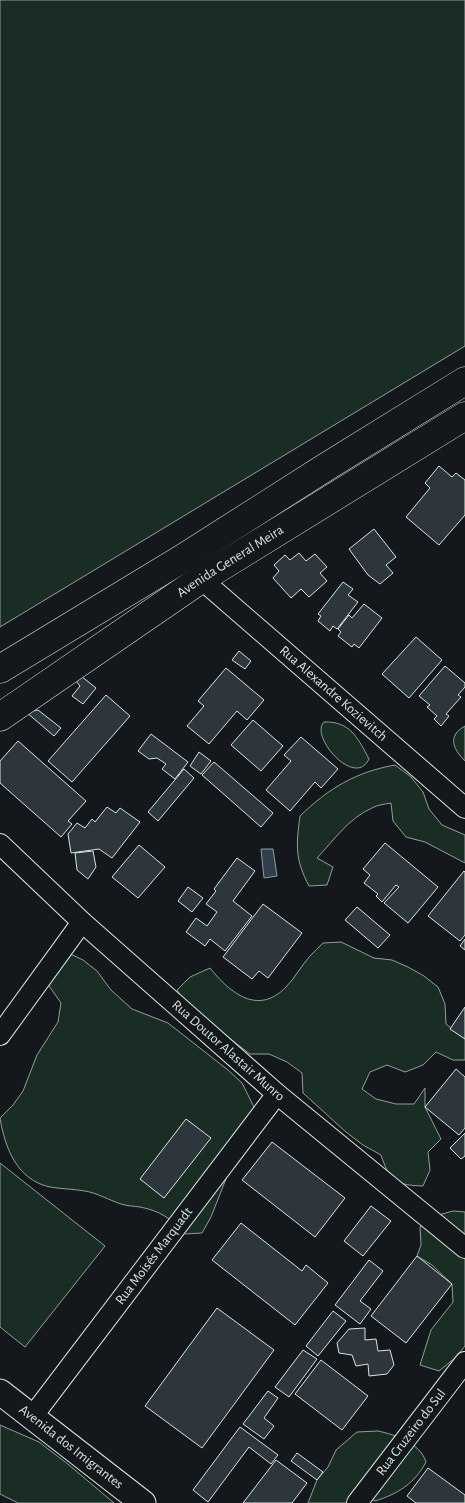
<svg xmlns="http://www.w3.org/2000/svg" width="465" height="1503" font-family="'Alegreya Sans',sans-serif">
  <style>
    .green { fill: #1a2d24; stroke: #939e99 }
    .water { fill: #2f3f4d; stroke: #939e99 }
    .building { fill: #2c363c; stroke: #d8e6dc }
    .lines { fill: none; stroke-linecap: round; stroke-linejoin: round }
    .minor-casing { stroke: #d8e6dc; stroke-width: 22 }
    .tertiary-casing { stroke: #d8e6dc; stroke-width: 27 }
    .secondary-casing { stroke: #d8e6dc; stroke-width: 29 }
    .minor { stroke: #14181c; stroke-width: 20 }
    .tertiary { stroke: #14181c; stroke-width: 25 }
    .secondary { stroke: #14181c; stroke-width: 28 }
    .labels { text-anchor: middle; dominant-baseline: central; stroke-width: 4; stroke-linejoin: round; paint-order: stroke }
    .street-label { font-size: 14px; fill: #d8e6dc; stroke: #14181c }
  </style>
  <rect width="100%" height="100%" fill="#14181c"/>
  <path class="green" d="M0,0H465V346L0,627Z
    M324,722C350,721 358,738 369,759C355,789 309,736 324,722Z
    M465,726V761C453,749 447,736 465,726Z
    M395,765L411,777L423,792L429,809L442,825L465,835V863L425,842L406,837L393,821L391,803C385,804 377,805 372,808C349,818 334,840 317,858L333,867L327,885L309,886C295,859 296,846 300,816C329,788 356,772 395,765Z
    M341,942L374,958L392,960L408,967L424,976L438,987L445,1004L446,1024L465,1039V1060H453L436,1052L423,1065L405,1072L387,1065L370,1072L362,1089L376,1099L396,1104H414L425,1088V1107L441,1139L428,1152L430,1170L423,1186C396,1185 390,1182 381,1155L363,1145L346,1132L303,1093L302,1073L287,1062L269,1054H250L187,1006L177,990L190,977L210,968C230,993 258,1016 286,987C295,978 301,966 310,956C314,952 319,947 323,943Z
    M66,952L83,960L97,971L111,990L132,1009L168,1023L228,1070L242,1083L259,1117L233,1161L211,1217L202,1233L185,1234C171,1218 160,1211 140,1207C134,1206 127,1206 121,1204C109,1200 97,1193 85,1191C74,1189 62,1189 50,1187C17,1180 5,1148 0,1118L13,1105L23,1091L37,1055L58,1022L61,1003L47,983Z
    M0,1163L105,1246L25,1347L0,1327Z
    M453,1211L465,1212V1346L455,1358L439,1371L420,1365L431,1330L453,1302L452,1284L432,1265L417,1256L421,1245L420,1227L435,1216Z
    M0,1425L39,1442L69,1465L114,1503H18L0,1494Z
    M378,1431C396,1435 420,1443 426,1462C415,1483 398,1494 375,1501L372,1499L349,1503H308L317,1480L328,1467L336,1450L357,1432Z"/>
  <path class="water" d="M261,849H273L277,876L264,878Z"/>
  <path class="building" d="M439,466L452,477L456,473L465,480V515L439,545L406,517L430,488L425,483Z
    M374,529L396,557L386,565L393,573L380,584L368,575L349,549Z
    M299,553L306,561L315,554L327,567L320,573L327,581L309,597L301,589L291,598L273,578L279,571L274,565L285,555L290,560Z
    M343,582L353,589L348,595L358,602L337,629L333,626L330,631L318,621L321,616L318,614Z
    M364,604L382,618L359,648L354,644L352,647L338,636L341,632L338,629L349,615L352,618Z
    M416,637L442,660L409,698L382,674Z
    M239,651L251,661L245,669L232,660Z
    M445,666L465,683V687L458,695L461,697L446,714L449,716L441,726L434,719L437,716L427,707L430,705L419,696Z
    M226,668L264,700L247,720L237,711L209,744L187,726L204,706L198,701Z
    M81,676L96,688L83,704L72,696L80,686L76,681Z
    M106,695L130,716L72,782L48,761Z
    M38,710L61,728L54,736L26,712Z
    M253,720L283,746L261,771L231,745Z
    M151,734L188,762L175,779L162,769L166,764L157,758L149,759L138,751Z
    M301,737L338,769L321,788L315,782L290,811L266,790L291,761L284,755Z
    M18,741L86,801L68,821L72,824L61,837L0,783V761Z
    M199,752L211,761L201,774L190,766Z
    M214,762L273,813L261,827L202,775Z
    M184,769L194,778L158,821L148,812Z
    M107,807L116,813L120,808L140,822L112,858L99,849L71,853L68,834L77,823L85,828L92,819L95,822Z
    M385,843L438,887L408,923L384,903L399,887L396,885L382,902L376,896L378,894L364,883L370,875L363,869Z
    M139,845L165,867L138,898L112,877Z
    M93,851L96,867L88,879L77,870L75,853Z
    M237,858L255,871L233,901L252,916L225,951L210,939L205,946L186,932L196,918L207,926L217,912L206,904L216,891L214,889Z
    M464,871L465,872V935L460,941L428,916Z
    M188,887L203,898L192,912L178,901Z
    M263,904L302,933L268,978L259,971L252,979L223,957Z
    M357,907L390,935L378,948L345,920Z
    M465,939V950L460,946Z
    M465,1007V1039L450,1029Z
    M456,1069L465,1077V1128L459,1135L425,1107Z
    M186,1119L211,1138L164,1198L140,1179Z
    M465,1133V1156L461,1159L450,1148Z
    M272,1142L345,1198L315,1237L242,1180Z
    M371,1206L391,1221L363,1256L344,1241Z
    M241,1223L302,1271L306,1265L328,1283L295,1325L212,1260Z
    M417,1256L452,1284L406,1343L371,1316Z
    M369,1260L383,1271L360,1301L371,1309L360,1324L335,1305Z
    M217,1308L274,1350L202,1448L145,1406Z
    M333,1311L346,1321L318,1356L306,1346Z
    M365,1328V1340L376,1339L378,1351L390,1350L394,1365L387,1374L369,1376L368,1364L356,1366L352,1355L339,1353L337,1343L349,1329Z
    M303,1350L317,1359L289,1397L275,1387Z
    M321,1360L368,1396L342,1430L295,1394Z
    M268,1391L278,1398L264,1418L274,1426L264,1439L243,1424Z
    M240,1427L278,1455L271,1464L249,1447L208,1502L193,1490Z
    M297,1453L323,1472L317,1480L291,1461Z
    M276,1460L307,1483L292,1503H243Z
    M428,1468L465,1495V1503H416L407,1496Z"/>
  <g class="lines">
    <defs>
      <g id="minor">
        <path id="s1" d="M201,579L465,808"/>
        <path id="s2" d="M0,844L82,922L277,1094L465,1248"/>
        <path d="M0,1035L82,922"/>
        <path id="s3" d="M32,1417L277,1094"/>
        <path id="s4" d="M357,1503L465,1362"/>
      </g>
      <g id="tertiary">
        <path id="s5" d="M0,1392L143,1503"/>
      </g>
      <g id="secondary">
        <path d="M0,669L180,560L326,467L465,381"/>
        <path id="s6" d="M0,717L201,579L465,416"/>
      </g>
    </defs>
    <use href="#minor" class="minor-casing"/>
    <use href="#tertiary" class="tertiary-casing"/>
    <use href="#secondary" class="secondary-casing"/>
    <use href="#minor" class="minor"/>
    <use href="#tertiary" class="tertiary"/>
    <use href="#secondary" class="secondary"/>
  </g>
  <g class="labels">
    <g class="street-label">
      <text stroke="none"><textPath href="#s6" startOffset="278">Avenida General Meira</textPath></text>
      <text stroke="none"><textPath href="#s1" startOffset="175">Rua Alexandre Kozievitch</textPath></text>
      <text stroke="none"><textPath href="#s2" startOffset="308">Rua Doutor Alastair Munro</textPath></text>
      <text stroke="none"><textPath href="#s3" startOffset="202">Rua Moisés Marquadt</textPath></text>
      <text stroke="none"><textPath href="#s4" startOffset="89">Rua Cruzeiro do Sul</textPath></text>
      <text stroke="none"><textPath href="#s5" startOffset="90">Avenida dos Imigrantes</textPath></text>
    </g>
  </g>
</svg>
